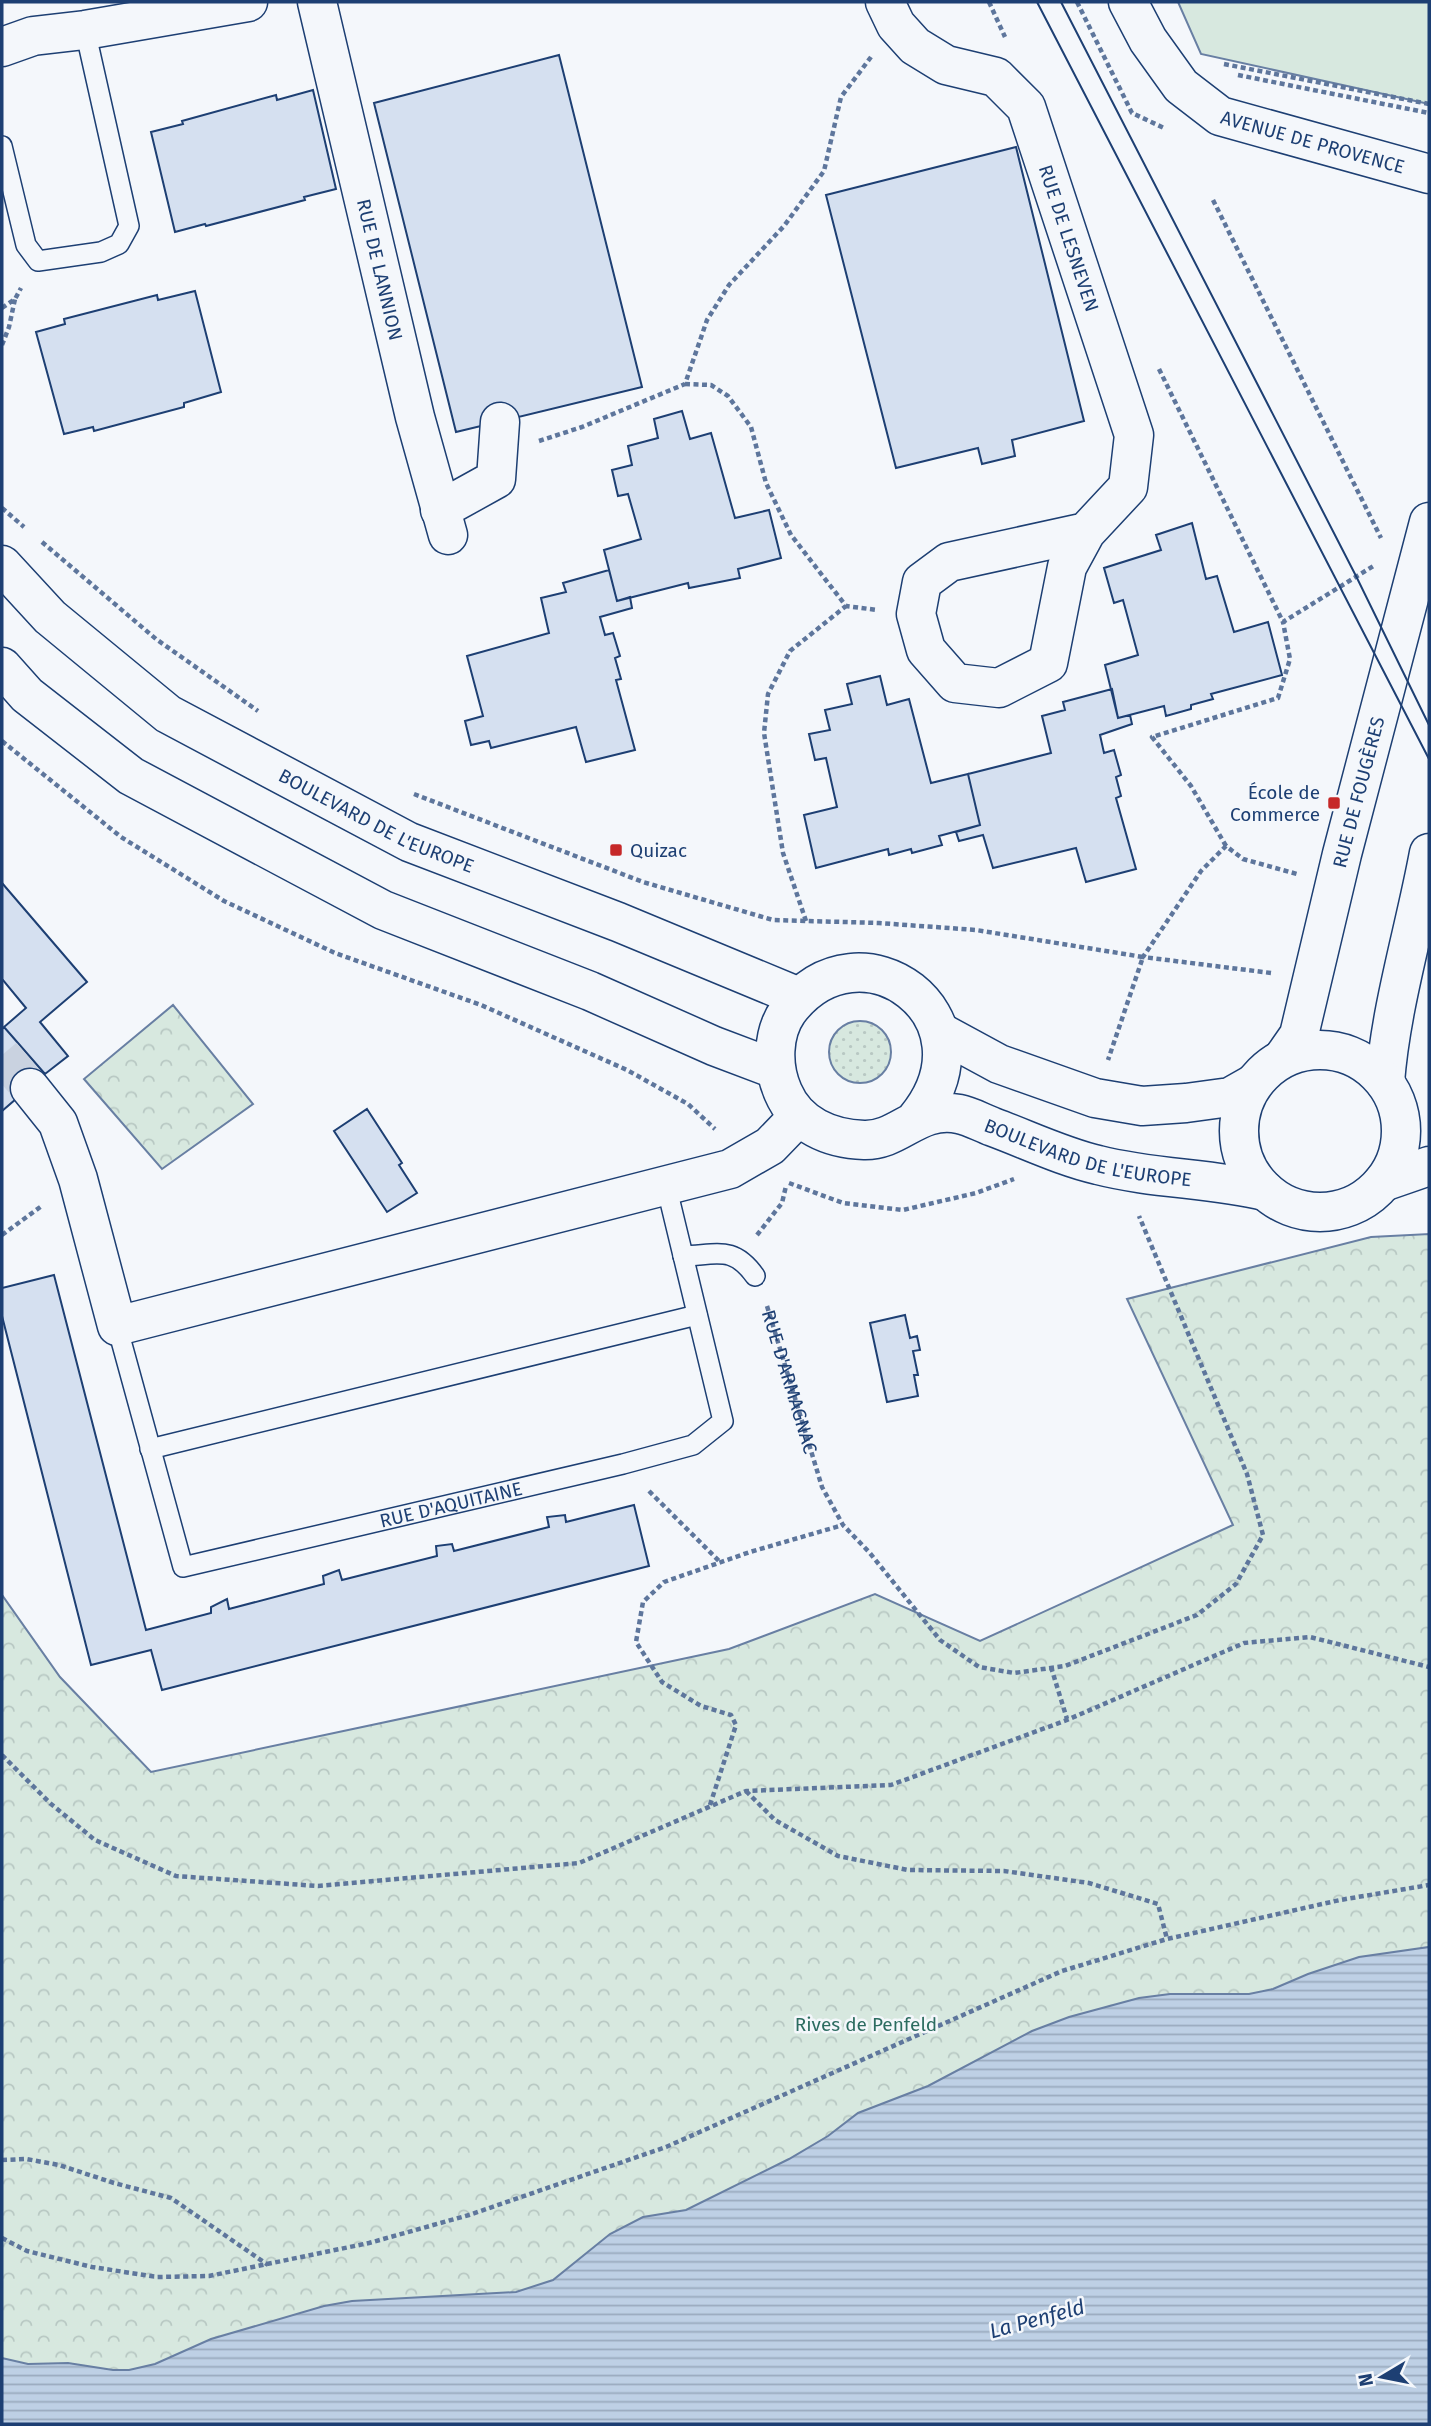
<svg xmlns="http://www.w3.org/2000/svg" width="1431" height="2426" font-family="'Fira Sans',sans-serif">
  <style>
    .grass { fill: url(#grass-dots); stroke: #687fa3; stroke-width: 2 }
    .forest { fill: url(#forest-crowns); stroke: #687fa3; stroke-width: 2 }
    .garden { fill: #d7e8df; stroke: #687fa3; stroke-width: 2 }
    .water { fill: url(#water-rules); stroke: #687fa3; stroke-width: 2 }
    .building { fill: #d5e0f0; stroke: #1d3f73; stroke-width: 2 }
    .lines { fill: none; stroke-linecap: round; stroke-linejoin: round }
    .street-tunnel { stroke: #c9d2e0; stroke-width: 38; stroke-dasharray: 38 19; stroke-linecap: butt }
    .lane-casing { stroke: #1d3f73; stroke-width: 22 }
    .street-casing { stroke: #1d3f73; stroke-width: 41 }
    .secondary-casing { stroke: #1d3f73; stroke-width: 41 }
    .primary-casing { stroke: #1d3f73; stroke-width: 41 }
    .path { stroke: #5e769c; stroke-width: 4.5; stroke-dasharray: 5 3.5; stroke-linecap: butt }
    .lane { stroke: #f4f7fb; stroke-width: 19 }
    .street { stroke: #f4f7fb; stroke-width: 38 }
    .secondary { stroke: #f4f7fb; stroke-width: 38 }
    .primary { stroke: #f4f7fb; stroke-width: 38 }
    .tram { stroke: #1d3f73; stroke-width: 2 }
    .poi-dot { fill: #c62828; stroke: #f4f7fb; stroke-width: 2.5 }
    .labels { text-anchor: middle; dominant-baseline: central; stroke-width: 5; stroke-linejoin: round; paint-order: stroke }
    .street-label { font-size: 19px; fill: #1d3f73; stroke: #f4f7fb }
    .poi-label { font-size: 19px; fill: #1d3f73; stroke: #f4f7fb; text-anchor: end }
    .park-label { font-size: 19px; fill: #2c6c60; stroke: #f4f7fb }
    .water-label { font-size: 21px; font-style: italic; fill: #1d3f73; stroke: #f4f7fb }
  </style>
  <defs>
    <pattern id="grass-dots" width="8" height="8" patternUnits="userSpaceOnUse" patternTransform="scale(1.75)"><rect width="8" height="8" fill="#d7e8df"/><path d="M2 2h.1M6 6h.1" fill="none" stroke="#b8c8c3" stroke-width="1.8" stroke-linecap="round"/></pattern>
    <pattern id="forest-crowns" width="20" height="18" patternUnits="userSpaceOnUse" patternTransform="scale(1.75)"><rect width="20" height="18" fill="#d7e8df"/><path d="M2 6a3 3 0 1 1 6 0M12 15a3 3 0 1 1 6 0" fill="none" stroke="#b8c8c3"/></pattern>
    <pattern id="water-rules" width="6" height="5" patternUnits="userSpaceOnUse" patternTransform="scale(1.75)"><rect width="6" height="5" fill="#bed0e5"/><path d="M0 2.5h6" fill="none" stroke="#9aaabe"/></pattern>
  </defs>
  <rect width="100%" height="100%" fill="#f4f7fb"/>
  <path class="grass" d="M829 1052a31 31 0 1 1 62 0a31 31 0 1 1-62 0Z"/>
  <path class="forest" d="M173,1005L253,1104L162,1169L84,1079Z
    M1429,1234V2424H2V1595L60,1677L151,1772L729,1649L875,1594L980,1641L1233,1525L1127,1299L1371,1237Z"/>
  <path class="garden" d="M1178,2H1429V104L1201,54Z"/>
  <path class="water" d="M1429,1947V2424H2V2358L28,2364L68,2363L113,2370H129L155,2364L211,2339L324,2306L352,2301L516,2292L553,2280L610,2234L643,2217L686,2210L789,2159L828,2136L858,2113L928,2086L1032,2031L1069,2017L1139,1998L1170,1994H1249L1273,1989L1308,1974L1359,1957Z"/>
  <path class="building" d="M559,55L642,387L456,432L374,103Z
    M313,90L336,189L304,197L305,200L206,226L205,224L175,232L151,132L183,124L182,121L276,95L277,100Z
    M1016,147L1084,421L1012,440L1015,456L982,464L978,448L896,468L826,195Z
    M195,291L221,392L184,403V407L94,431L93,427L64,434L36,332L65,324L64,319L157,295L158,300Z
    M682,411L690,439L711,433L735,518L769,510L781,558L738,569L740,578L689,588L688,583L617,601L604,550L641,539L628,494L618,496L612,470L632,465L628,446L658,438L654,419Z
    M1192,523L1206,579L1217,576L1234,632L1268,622L1282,675L1211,694L1213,699L1191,705V709L1166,716L1164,706L1118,718L1105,665L1138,655L1123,600L1114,603L1104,568L1161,550L1156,535Z
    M609,570L617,601L630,597L632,608L600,617L605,635L613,633L620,656L615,658L621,679L616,680L635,750L586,762L576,727L491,748L489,741L471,745L465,721L483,716L467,656L549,633L541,598L566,592L563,583Z
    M880,676L887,705L909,699L931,783L968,774L980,825L939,836L942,845L912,853L911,849L889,855L888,849L816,868L804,815L837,807L826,758L815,760L809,734L830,730L825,710L852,704L847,684Z
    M1112,689L1118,718L1130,715L1132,724L1100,735L1104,753L1114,750L1121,775L1116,777L1121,796L1116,798L1136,869L1086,882L1076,848L993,868L983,835L959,841L956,832L980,825L968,774L1051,753L1042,716L1065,710L1063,702Z
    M2,883L87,982L40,1022L68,1056L45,1074L4,1027L26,1008L2,979Z
    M4,1027L45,1074L2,1111V1029Z
    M367,1109L402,1163L399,1165L417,1193L387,1212L334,1131Z
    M54,1275L146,1630L211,1613V1607L227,1599L229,1609L324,1584L323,1576L339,1570L342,1580L437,1556L436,1546L452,1544L454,1551L549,1527L547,1517L565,1515L566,1522L634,1505L649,1566L162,1690L151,1650L91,1665L2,1316V1288Z
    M905,1315L910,1338L917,1336L920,1350L913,1351L918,1375H914L918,1396L887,1402L870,1323Z"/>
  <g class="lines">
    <path class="street-tunnel" d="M2,1055L30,1088"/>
    <defs>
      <g id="lane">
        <path d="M2,146L26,245L38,261L101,252L119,244L129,226L85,30"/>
        <path d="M683,1256C717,1255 733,1245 755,1276"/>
        <path id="s2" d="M117,1326L183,1567L623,1464L693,1445L723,1421L666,1185"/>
        <path d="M150,1449L697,1315"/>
      </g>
      <g id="street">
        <path id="s3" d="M317,2L415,417L448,535"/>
        <path id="s4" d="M885,2L896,25L915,46L946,65L996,77L1026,107L1134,435L1128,487L1086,532L1067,567L1048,663L999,688L955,683L926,650L916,614L922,582L949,562L1086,532"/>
        <path d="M2,47L33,36L85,30L248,2"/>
        <path d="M440,510L496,479L500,422"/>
        <path d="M30,1088L58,1123L78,1179L117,1326L730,1169L770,1146L799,1116"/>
      </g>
      <g id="secondary">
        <path id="s5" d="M1128,2L1148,40L1181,86L1220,116L1429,174"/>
        <path id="s6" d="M1283,1058L1299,1035L1342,854L1429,522"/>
        <path d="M1385,1082C1391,1005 1415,929 1429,853"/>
      </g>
      <g id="primary">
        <path id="s7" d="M2,565L50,617L168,714L409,842L618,922L799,997"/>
        <path d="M2,667L27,695L131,776L383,910L590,991L714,1046L775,1069"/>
        <path d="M940,1032L999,1064L1095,1098L1142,1106L1186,1103L1230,1097L1253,1084"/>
        <circle cx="1320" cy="1131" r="81"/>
        <path id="s8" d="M916,1119C1000,1017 860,915 788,1011C772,1034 772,1067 783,1092C797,1125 830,1139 864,1140C900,1141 917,1106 959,1114C970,1116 982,1123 993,1127C1028,1140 1063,1157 1098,1165C1153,1179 1210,1178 1265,1191"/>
        <path d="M1383,1182L1429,1166"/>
      </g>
    </defs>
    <use href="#lane" class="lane-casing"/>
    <use href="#street" class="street-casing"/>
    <use href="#secondary" class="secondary-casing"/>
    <use href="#primary" class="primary-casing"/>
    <g class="path">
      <path d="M989,2L1005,37"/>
      <path d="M1077,2L1132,113L1164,128"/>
      <path d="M1224,64L1429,104"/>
      <path d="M1238,75L1429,113"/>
      <path d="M1213,200L1381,538"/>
      <path d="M2,308L15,299L21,288"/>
      <path d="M2,345L9,327L15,299"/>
      <path d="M1159,369L1283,622L1375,565"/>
      <path d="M685,384L711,385L728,396L751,427L766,483L791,535L846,606L877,610"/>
      <path d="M539,441L582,427L685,384L707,320L729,285L784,226L824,171L841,97L871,57"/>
      <path d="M2,508L24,527"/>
      <path d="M42,542L156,639L258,711"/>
      <path d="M2,741L121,837L224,901L335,953L481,1005L627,1070L688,1104L715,1129"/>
      <path d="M414,794L643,882L773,920L879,923L976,930L1143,957L1108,1060"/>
      <path d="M1226,846L1191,786L1152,737L1278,698L1290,659L1283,622"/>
      <path d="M806,921L783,853L764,733L768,694L790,651L846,606"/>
      <path d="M1271,973L1143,957L1201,871L1226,846L1243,859L1297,874"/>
      <path d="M789,1183L843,1203L903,1210L976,1193L1014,1179"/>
      <path d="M2,1235L43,1205"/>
      <path d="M757,1235L782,1203L786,1186"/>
      <path id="s1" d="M767,1306L822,1487L843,1525L869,1552L940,1640L979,1667L1014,1673L1065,1666L1197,1615L1236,1584L1263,1535L1247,1474L1139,1216"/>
      <path d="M649,1491L720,1562"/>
      <path d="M1051,1667L1067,1719"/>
      <path d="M2,1755L51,1804L95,1840L176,1876L318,1886L579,1863L746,1791L891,1785L1067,1720L1244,1643L1310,1637L1429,1667"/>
      <path d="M746,1791L775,1820L838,1856L908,1870L1004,1871L1089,1883L1158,1904L1167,1939"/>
      <path d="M710,1805L736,1725L731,1715L701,1706L662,1682L636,1642L643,1602L664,1582L750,1552L843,1525"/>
      <path d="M2,2160L26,2159L59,2165L114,2183L171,2198L268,2265"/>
      <path d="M2,2238L27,2251L92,2267L157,2277L209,2276L369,2243L469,2215L666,2147L1062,1971L1167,1939L1340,1900L1429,1885"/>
    </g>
    <use href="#lane" class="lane"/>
    <use href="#street" class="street"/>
    <use href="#secondary" class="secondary"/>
    <use href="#primary" class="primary"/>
    <path class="tram" d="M1037,2L1429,759
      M1061,2L1356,576L1429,725"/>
  </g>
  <g class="poi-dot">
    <rect x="1327" y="796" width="14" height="14" rx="3.5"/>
    <rect x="609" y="843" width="14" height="14" rx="3.5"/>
  </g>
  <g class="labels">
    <g class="street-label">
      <text stroke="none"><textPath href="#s5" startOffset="245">AVENUE DE PROVENCE</textPath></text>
      <text stroke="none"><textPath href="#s4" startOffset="322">RUE DE LESNEVEN</textPath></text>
      <text stroke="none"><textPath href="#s3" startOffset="275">RUE DE LANNION</textPath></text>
      <text stroke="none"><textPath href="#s6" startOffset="278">RUE DE FOUGÈRES</textPath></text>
      <text stroke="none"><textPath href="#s7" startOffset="458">BOULEVARD DE L'EUROPE</textPath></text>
      <text stroke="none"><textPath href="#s8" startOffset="704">BOULEVARD DE L'EUROPE</textPath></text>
      <text stroke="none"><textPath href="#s1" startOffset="79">RUE D'ARMAGNAC</textPath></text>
      <text stroke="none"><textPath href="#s2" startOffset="525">RUE D'AQUITAINE</textPath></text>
    </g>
    <g class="poi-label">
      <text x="1320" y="792">École de<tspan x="1320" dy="22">Commerce</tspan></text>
      <text x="630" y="850" text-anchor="start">Quizac</text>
    </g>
    <g class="park-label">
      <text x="866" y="2024">Rives de Penfeld</text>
    </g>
    <g class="water-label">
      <text transform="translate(1037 2319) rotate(-15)">La Penfeld</text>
    </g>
  </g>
  <rect width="1431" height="2426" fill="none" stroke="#1d3f73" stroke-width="7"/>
  <g transform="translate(1382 2377) rotate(260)" stroke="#f4f7fb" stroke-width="5" paint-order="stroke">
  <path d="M0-5L12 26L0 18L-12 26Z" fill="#1d3f73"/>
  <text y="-10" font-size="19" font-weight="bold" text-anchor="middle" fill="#1d3f73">N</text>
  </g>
</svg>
